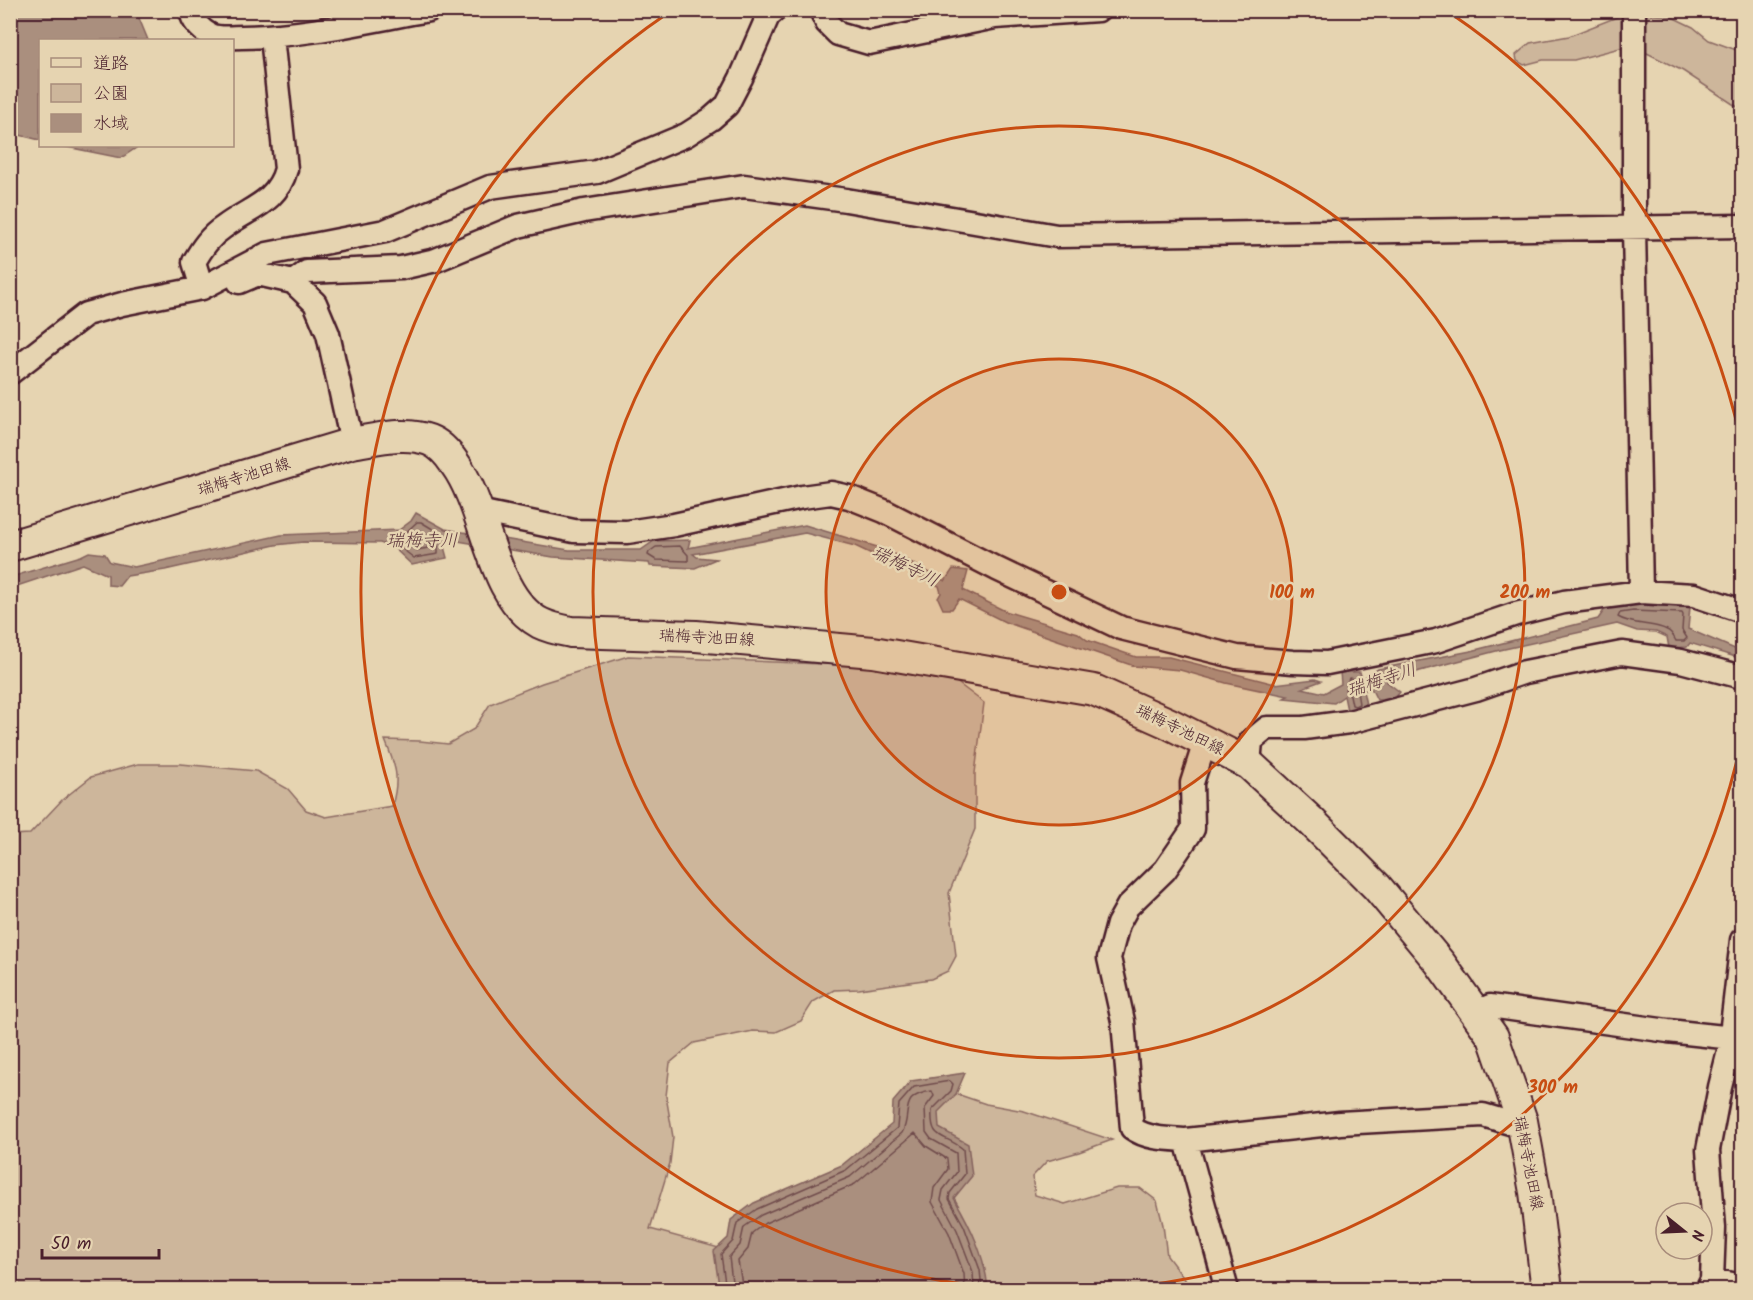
<svg xmlns="http://www.w3.org/2000/svg" width="1753" height="1300" font-family="Kalam,'Klee One',sans-serif">
  <style>
    .green { fill: #cdb69b; stroke: #8c6a63; stroke-width: 1.5 }
    .water { fill: #aa8f7e; stroke: #84625d; stroke-width: 1.5 }
    .lines { fill: none; stroke-linecap: round; stroke-linejoin: round }
    .shore { stroke: #704c4c; stroke-width: 1.5 }
    .minor-casing { stroke: #4a1f2b; stroke-width: 27 }
    .major-casing { stroke: #4a1f2b; stroke-width: 34 }
    .minor { stroke: #e6d4b1; stroke-width: 22 }
    .major { stroke: #e6d4b1; stroke-width: 30 }
    .ring { fill: none; stroke: #c84d12; stroke-width: 3 }
    .labels { text-anchor: middle; dominant-baseline: central; stroke-width: 5; stroke-linejoin: round; paint-order: stroke }
    .street-label { font-size: 16px; fill: #4a1f2b; stroke: #e6d4b1 }
    .water-label { font-size: 18px; font-style: italic; fill: #5d353c; stroke: #e6d4b1 }
    .centre { fill: #c84d12; stroke: #e6d4b1; stroke-width: 3 }
    .ring-label { font-size: 18px; text-anchor: middle; font-weight: bold; fill: #c84d12; stroke: #e6d4b1; stroke-width: 5; stroke-linejoin: round; paint-order: stroke }
  </style>
  <rect width="100%" height="100%" fill="#e6d4b1"/>
  <filter id="ink" filterUnits="userSpaceOnUse"><feTurbulence type="fractalNoise" baseFrequency=".0167" numOctaves="2"/><feDisplacementMap in="SourceGraphic" scale="12" xChannelSelector="R" yChannelSelector="G"/><feConvolveMatrix kernelMatrix="1 2 1 2 8 2 1 2 1" color-interpolation-filters="sRGB"/></filter>
  <g filter="url(#ink)">
    <path class="green" d="M1627,13L1670,16L1693,27L1709,40L1742,52V110L1683,71L1641,50L1620,48L1574,60H1543L1524,65L1517,61L1516,55L1530,43L1569,36Z
      M628,656L872,666L955,681L984,703L975,773V829L949,893L956,956L948,971L931,979L859,989L834,990L813,1002L801,1021L776,1032L753,1031L694,1043L670,1063L666,1096L673,1137L670,1163L650,1229L748,1256L756,1289L11,1290V835L30,834L62,800L91,777L138,764H181L256,771L288,789L306,810L326,817L392,806C400,777 396,767 385,740L420,741L448,744L474,729L490,704L542,683Z
      M948,1091L986,1104L1024,1111L1112,1140L1079,1152L1047,1161L1032,1177L1035,1195L1065,1204L1117,1188H1140L1157,1201L1163,1225L1167,1256L1192,1289H973L930,1122Z"/>
    <path class="water" d="M11,10L136,11L148,40H40V140L11,133Z
      M62,146H139L121,158Z
      M416,513L445,529L569,550H641L654,541L690,540L688,548L805,525L887,550L945,581L953,569L968,571L963,590L1005,611L1078,633L1087,640L1136,657H1169L1275,684L1315,679L1321,681L1302,688L1324,693L1341,684L1340,672H1360L1362,679L1378,669L1471,651L1598,619L1605,609L1632,605L1690,607L1688,629L1742,652V659L1690,643L1687,647L1669,648L1667,637L1656,632L1637,631L1617,624L1500,650L1420,671L1387,682L1400,692L1394,699L1377,700L1371,688L1363,691L1367,709L1348,715L1344,696L1334,703L1284,698L1288,696L1226,683L1180,670L1134,666L1005,622L959,599L952,609H943L938,598L941,593L939,586L855,546L805,533L693,554L697,557L716,559L695,568L650,566L649,563L553,557L458,541L443,543L447,558L412,565L394,548L380,543L303,542L275,545L165,570L127,576L119,586L108,585V575L83,564L11,588V577L81,556L89,552L105,554L110,562L134,567L281,535L399,530L411,521Z
      M965,1073L956,1094L938,1112L939,1128L968,1144L972,1176L954,1198C971,1227 985,1256 988,1289L723,1290L719,1286L714,1251L728,1238L731,1220L754,1203L842,1165L892,1124L893,1102L911,1081Z"/>
    <g class="lines">
      <path class="shore" d="M417,522H421L441,534L438,543V554L414,558L392,541L393,536L403,535Z
        M420,531L431,536L430,546L428,548L417,550L409,541Z
        M680,546L688,555V561L656,560L648,555L649,552L656,547Z
        M1633,611L1682,613L1683,615L1682,630L1687,638L1684,641H1676C1674,638 1673,635 1671,633C1661,623 1632,626 1618,617L1620,613Z
        M1349,678L1355,679L1359,685L1357,691L1359,704L1355,706L1352,705L1350,695L1345,690Z
        M726,1290L721,1254L733,1241L737,1223L757,1209L846,1170L897,1128L899,1104L914,1087L950,1081L953,1084L951,1091L932,1110C930,1141 943,1133 963,1149L965,1174L950,1193L949,1199L964,1226L980,1270L982,1290
        M733,1290L729,1257L740,1245L744,1227L761,1215L850,1177L902,1133C913,1113 897,1096 932,1091L934,1096L925,1108L926,1132L931,1139L956,1153L957,1172L943,1190L941,1200L957,1230L973,1272L974,1290
        M743,1290L738,1261L748,1249L752,1233L765,1223L855,1184L915,1133L926,1146L947,1159L948,1169L934,1188L932,1202L949,1233L964,1274L965,1290"/>
      <defs>
        <path id="minor" d="M191,10C192,21 201,30 210,35C219,39 232,37 242,37C305,36 367,21 429,10
          M821,10L827,23L838,34L869,43L995,17L1098,10
          M1634,10V228L1641,592
          M236,273L239,282L258,274L293,282L315,303L328,334L352,443
          M293,282L307,272L401,268L436,260L518,226L584,211L744,186L846,200L1057,236L1742,226
          M202,288L194,262C202,248 210,236 224,227C249,208 277,203 286,169L272,37
          M10,373L86,314L122,304L202,288L267,254L385,231L490,187L597,172L686,135L711,119L727,105L741,78L768,16L775,10
          M478,511L574,531L627,532L674,525L802,497L831,493L849,497L884,511L997,569L1121,628L1237,657L1293,662L1327,663L1436,641L1516,614L1564,602L1641,592L1694,595L1742,611
          M1205,742L1192,783L1193,829L1165,870L1128,906L1118,924L1109,958L1123,1021L1132,1128C1147,1139 1168,1139 1186,1140L1340,1123L1483,1115L1510,1123L1522,1121
          M1249,764L1251,741L1267,728H1304L1349,722L1476,689L1525,672L1622,653L1681,661L1742,677
          M1476,1012L1490,1006L1668,1031L1742,1039
          M1186,1140L1227,1290
          M1712,1280L1742,1286
          M1707,1290L1712,1280L1714,1228L1708,1150L1720,1087L1729,1051L1742,940"/>
        <path id="major" d="M10,546L352,443C377,439 404,431 429,440C440,444 449,455 455,464C488,509 490,596 540,623C550,628 561,630 571,632L696,636L873,652L1094,690L1168,723L1249,764L1311,821L1377,887L1440,963L1493,1037L1522,1121L1535,1192L1547,1290"/>
      </defs>
      <use href="#minor" class="minor-casing"/>
      <use href="#major" class="major-casing"/>
      <use href="#minor" class="minor"/>
      <use href="#major" class="major"/>
    </g>
  </g>
  <circle cx="1059" cy="592" r="233" fill="#c84d12" fill-opacity=".12"/>
  <g class="ring">
    <circle cx="1059" cy="592" r="233"/>
    <circle cx="1059" cy="592" r="466"/>
    <path d="M1741 743A699 699 0 0 1 1108 1289M1010 1289A699 699 0 0 1 668 13M1450 13A699 699 0 0 1 1741 441"/>
  </g>
  <g class="labels">
    <g class="street-label">
      <text transform="translate(244 477) rotate(-17)">瑞梅寺池田線</text>
      <text transform="translate(707 638) rotate(3)">瑞梅寺池田線</text>
      <text transform="translate(1180 730) rotate(26)">瑞梅寺池田線</text>
      <text transform="translate(1528 1163) rotate(79)">瑞梅寺池田線</text>
    </g>
    <g class="water-label">
      <text x="422" y="541">瑞梅寺川</text>
      <text transform="translate(905 567) rotate(26)">瑞梅寺川</text>
      <text transform="translate(1382 681) rotate(-18)">瑞梅寺川</text>
    </g>
  </g>
  <circle cx="1059" cy="592" r="9" class="centre"/>
  <g class="ring-label">
    <text x="1292" y="598">100 m</text>
    <text x="1525" y="598">200 m</text>
    <text x="1553" y="1093">300 m</text>
  </g>
  <rect width="1753" height="1300" fill="none" stroke="#e6d4b1" stroke-width="36"/>
  <rect x="18" y="18" width="1717" height="1264" fill="none" stroke="#4a1f2b" stroke-width="2" filter="url(#ink)"/>
  <rect x="39" y="39" width="195" height="108" fill="#e6d4b1" stroke="#a88c7b" stroke-width="1.5"/>
  <rect x="51" y="58" width="30" height="9" fill="#e6d4b1" stroke="#a88c7b" stroke-width="1.5"/>
  <text x="93" y="69" font-size="18" fill="#4a1f2b">道路</text>
  <rect x="51" y="84" width="30" height="18" fill="#cdb69b" stroke="#a88c7b" stroke-width="1.5"/>
  <text x="93" y="99" font-size="18" fill="#4a1f2b">公園</text>
  <rect x="51" y="114" width="30" height="18" fill="#aa8f7e" stroke="#a88c7b" stroke-width="1.5"/>
  <text x="93" y="129" font-size="18" fill="#4a1f2b">水域</text>
  <g transform="translate(1684 1231) rotate(108)"><circle r="28" fill="#e6d4b1" stroke="#a88c7b" stroke-width="1.5"/>
  <path d="M0-4.5L10 22L0 15L-10 22Z" fill="#4a1f2b"/>
  <text y="-9" font-size="16" font-weight="bold" text-anchor="middle" fill="#4a1f2b">N</text>
  </g>
  <path d="M42 1249v9h117v-9" fill="none" stroke="#4a1f2b" stroke-width="3"/>
  <text x="51" y="1249" font-size="18" fill="#4a1f2b" stroke="#e6d4b1" stroke-width="4.5" paint-order="stroke">50 m</text>
</svg>
